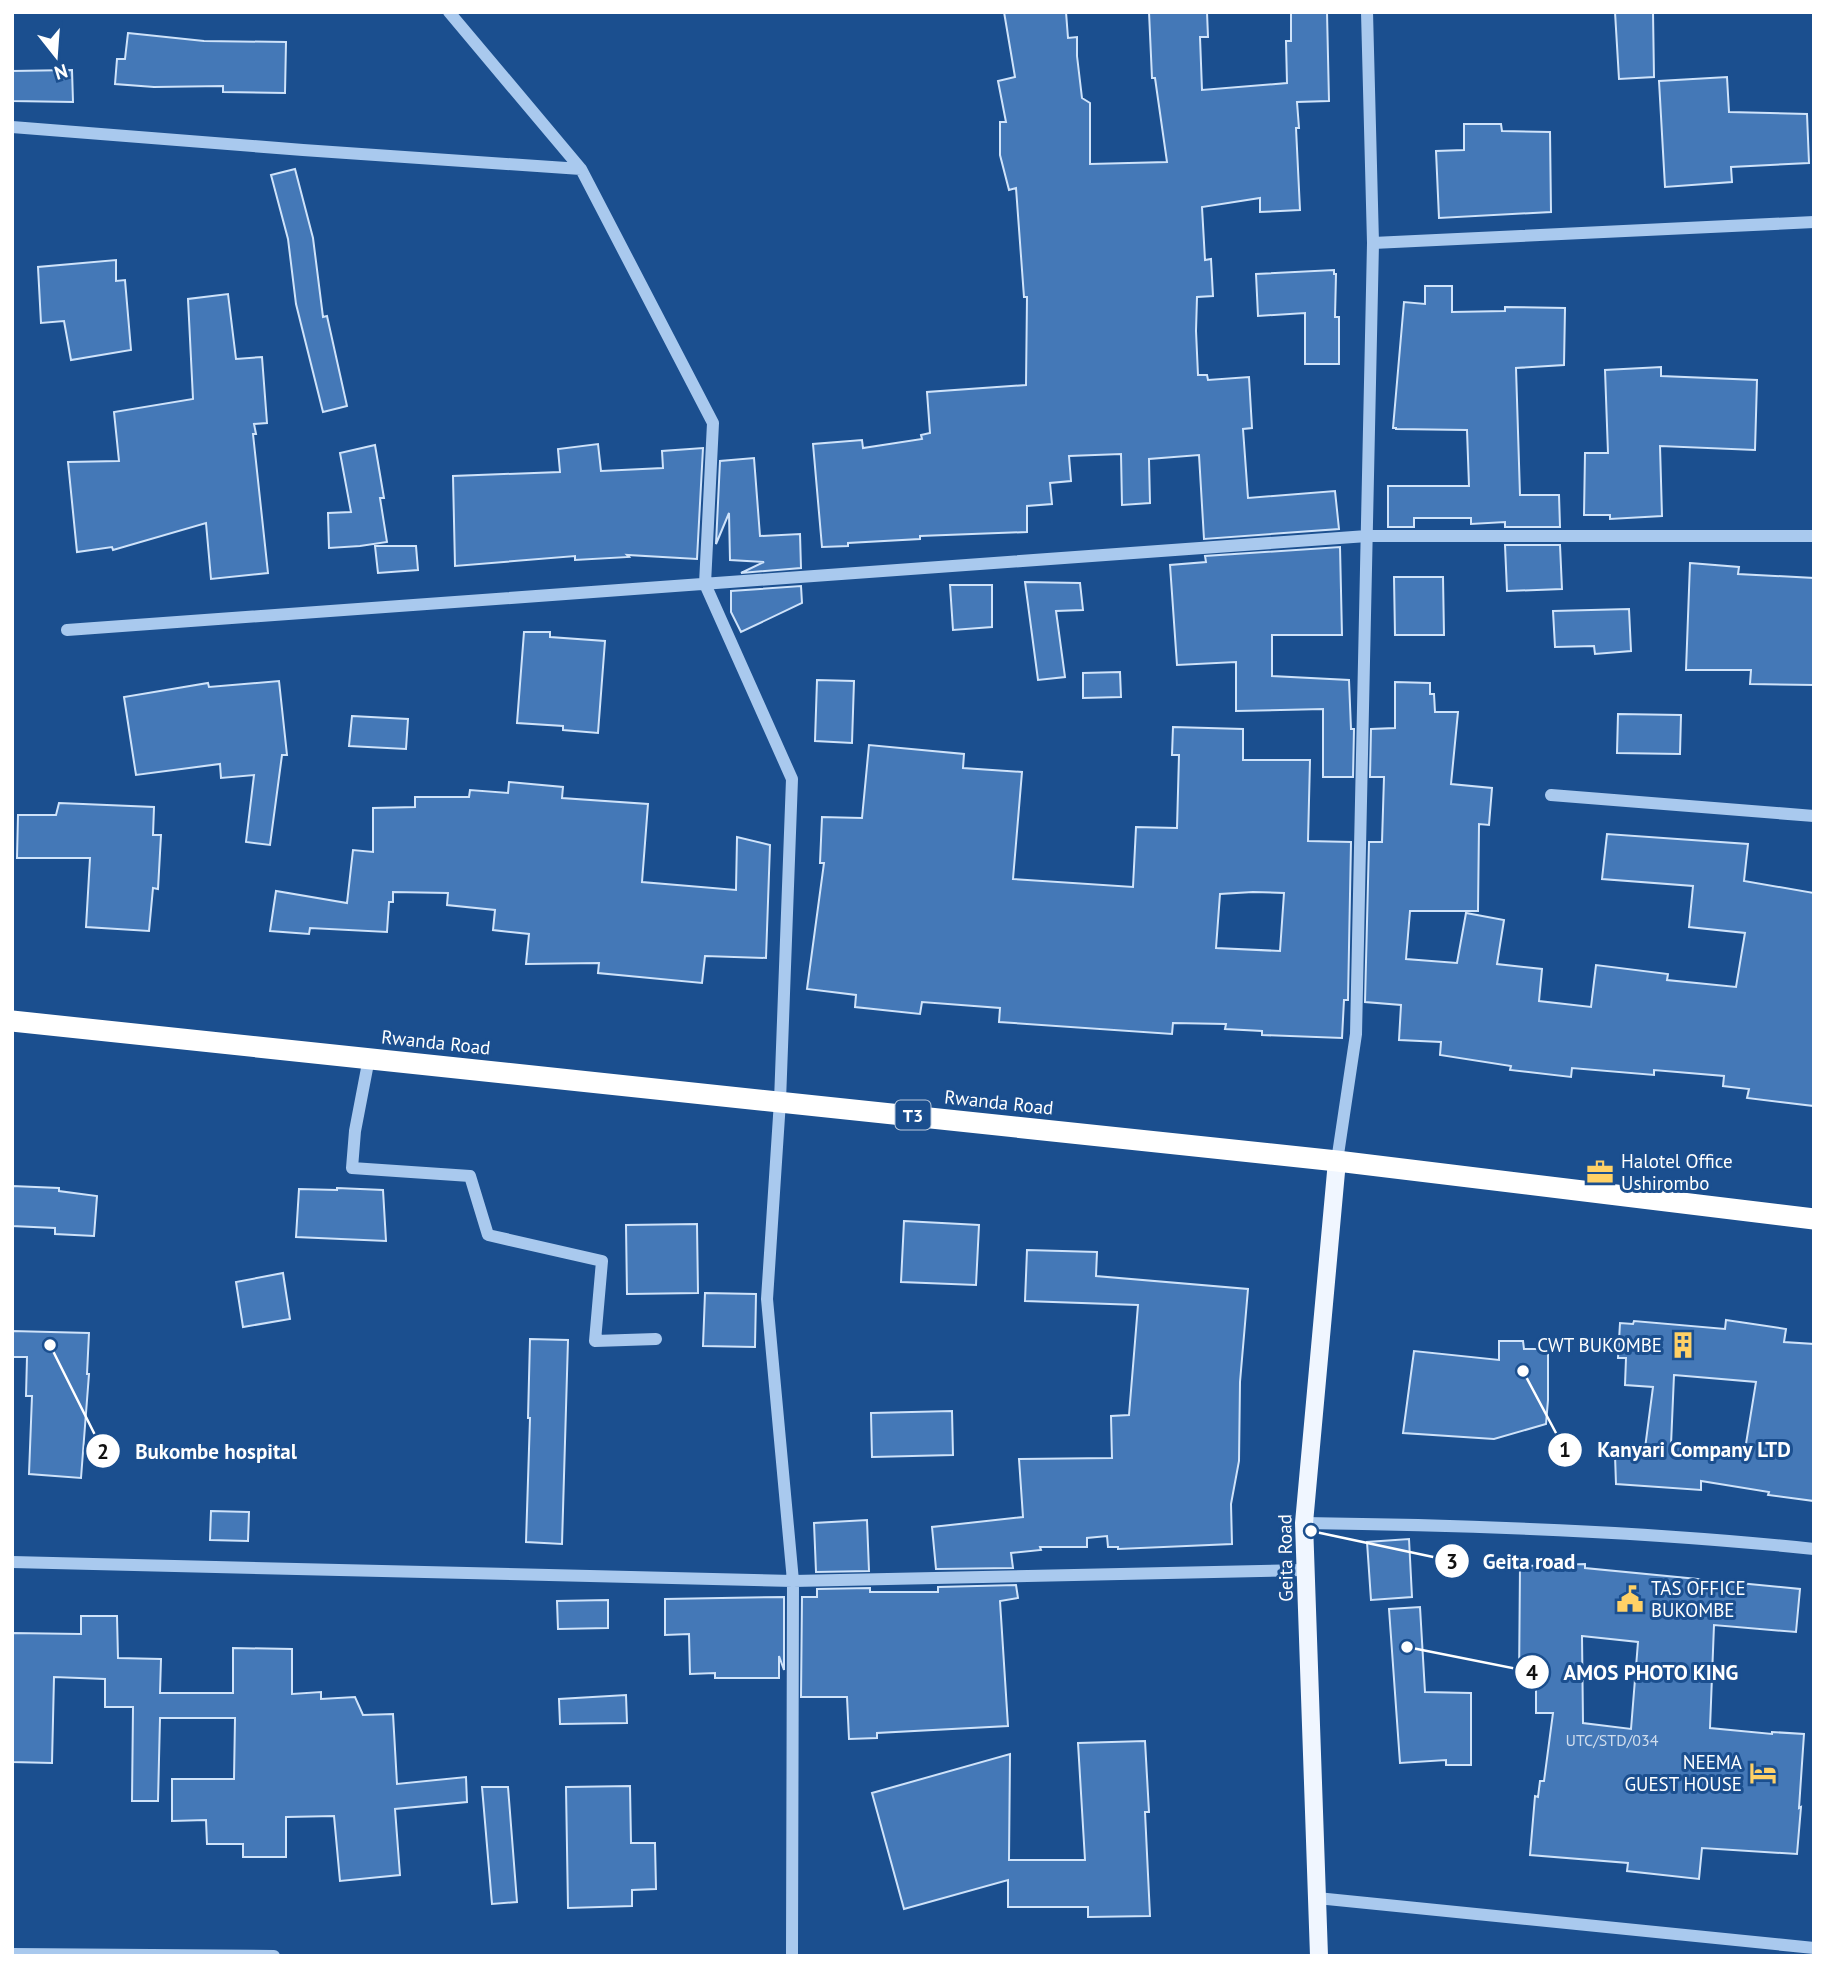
<svg xmlns="http://www.w3.org/2000/svg" width="1826" height="1968" font-family="'PT Sans',sans-serif">
  <style>
    .building { fill: #4478b7; stroke: #cfe3fa; stroke-width: 2; fill-rule: evenodd }
    .lines { fill: none; stroke-linecap: round; stroke-linejoin: round }
    .minor { stroke: #a9c9ee; stroke-width: 12 }
    .major { stroke: #f0f6ff; stroke-width: 18 }
    .highway { stroke: #fff; stroke-width: 21 }
    .labels { text-anchor: middle; dominant-baseline: central; stroke-width: 6; stroke-linejoin: round; paint-order: stroke }
    .number-label { font-size: 16px; fill: #d0dded }
    .shield { fill: #1b4f8f; stroke: #bbcadd; stroke-width: 2 }
    .shield-label { font-size: 18px; font-weight: bold; fill: #fff }
    .street-label { font-size: 19px; fill: #fff; stroke: #1b4f8f }
    .poi-label { font-size: 19px; fill: #fff; stroke: #1b4f8f; text-anchor: start }
    .leader { fill: none; stroke: #fff; stroke-width: 2.5 }
    .callout-dot { fill: #fff; stroke: #1b4f8f; stroke-width: 2.5 }
    .mark-label { font-size: 21px; text-anchor: middle; font-weight: bold; fill: #111 }
    .callout-label { font-size: 21px; text-anchor: middle; font-weight: bold; fill: #fff; stroke: #1b4f8f; stroke-width: 6; stroke-linejoin: round; paint-order: stroke }
  </style>
  <rect width="100%" height="100%" fill="#1b4f8f"/>
  <path class="building" d="M1004,12H1066L1068,38L1077,37V56L1082,98L1090,103V164L1167,162L1155,78H1152L1149,12H1207L1208,37H1200L1202,90L1287,83L1286,41H1291V12H1327L1329,101L1297,102L1299,128H1296L1300,210L1260,212V198L1202,207L1205,260L1211,259L1213,296L1197,297L1196,331L1198,375H1207L1208,380L1249,377L1252,428L1243,429L1248,498L1335,491L1339,529L1204,539L1199,455L1149,459L1150,503L1122,505L1121,454L1069,456L1071,481L1050,483L1052,504L1027,506V532L920,536V539L848,543V546L822,547L813,444L862,440L863,448L922,439L921,435L930,433L927,392L1026,385L1027,297H1024L1016,188L1009,190L1000,155V122H1006L998,81L1015,77Z
    M1615,12H1653L1654,77L1619,79Z
    M128,33L204,41L286,42L285,93L223,92V86L154,87L115,84L117,59H125Z
    M72,70L73,102L12,101V71Z
    M1727,77L1729,112L1807,114L1809,163L1731,167L1732,182L1665,187L1659,81Z
    M1464,124H1501L1502,131L1550,132L1551,212L1439,218L1436,151L1464,150Z
    M295,169L313,238L323,317L327,316L347,406L323,412L296,304L288,239L271,175Z
    M116,260V281L125,280L131,350L71,360L64,321L41,323L38,267Z
    M1334,270V274H1336L1335,317H1339V364H1305V313L1258,316L1256,274Z
    M1425,286H1452V312L1505,311V307L1565,308L1564,365L1516,368L1520,495H1559L1560,527H1505V522L1471,524V518H1414V527H1388V486H1469L1467,430L1396,429V428H1393L1404,302L1425,304Z
    M228,294L236,359L262,357L267,423L254,424L256,434H253L268,573L211,579L206,523L113,550L112,547L77,552L68,462L119,461L114,412L193,399L188,299Z
    M1661,367V376L1757,380L1755,450L1660,446L1662,516L1610,519V515H1584L1585,453H1608L1605,370Z
    M598,444L601,471L663,468L662,451L703,448L697,559L627,555L629,557L575,560V556L455,566L453,476L560,472L558,449Z
    M375,445L384,498H380L387,542L360,546L329,548L328,513L351,512L340,453Z
    M754,458L760,536L800,534L801,568L741,573L764,562L730,560L729,513L716,544L720,461Z
    M1505,545H1560L1562,589L1507,591Z
    M375,546H416L418,570L378,573Z
    M1340,547L1342,635H1272V676L1349,680L1351,729H1354L1353,777H1323V709L1236,711V662L1177,665L1170,565L1206,562L1205,556Z
    M1690,563L1739,567L1738,574L1814,578V685L1750,684L1751,670H1686Z
    M1394,577H1443L1444,635H1395Z
    M1025,582L1080,583L1083,610L1056,611L1065,677L1038,680Z
    M950,585H992V627L953,630Z
    M801,586L802,603L741,632L731,612V591Z
    M1629,609L1631,651L1595,654L1594,646L1555,647L1553,611Z
    M524,632H550V637L605,641L598,733L563,730V726L517,723Z
    M1120,672L1121,697L1083,698V673Z
    M817,680L854,681L852,743L815,741Z
    M279,681L287,755H282L270,845L246,842L254,775L221,778L220,764L136,775L124,697L208,683L209,687Z
    M1395,682L1430,683V694H1434L1435,712H1458L1451,784L1492,788L1489,825L1479,824L1478,911H1410L1406,959L1457,963L1466,913L1504,920L1497,964L1542,969L1539,1001L1591,1007L1596,965L1668,974L1667,980L1736,987L1745,933L1689,927L1693,886L1602,879L1607,834L1748,844L1744,881L1814,893V1106L1747,1098L1749,1089L1723,1086L1724,1076L1654,1070V1075L1572,1068L1571,1077L1510,1070L1511,1066L1440,1055L1441,1042L1399,1040L1401,1005L1365,1002L1369,842H1382L1384,777H1370L1371,729L1395,728Z
    M1618,714L1681,715L1680,754L1617,753Z
    M352,716L408,719L406,749L349,746Z
    M1173,727L1243,729V760H1310L1308,841L1351,842L1348,1000H1344L1342,1038L1262,1035V1031L1225,1029L1226,1024L1173,1023L1172,1034L999,1022L1000,1008L922,1002L920,1014L855,1007L856,995L807,989L824,863H820L822,817L862,818L869,745L964,754L963,768L1022,772L1013,879L1133,887L1136,827L1177,828L1179,755H1172ZM1253,892L1284,893L1280,951L1216,948L1220,894Z
    M509,782L563,787L562,798L648,804L642,882L736,890L737,837L770,845L766,958L705,956L702,983L598,973L599,963L526,964L529,934L493,930L495,910L447,905L448,893L393,892V902H389L387,932L310,928L309,934L270,931L276,891L347,903L353,850L373,852V808L415,807V797H469L470,790L508,793Z
    M59,803L154,807L153,835H161L158,889L153,888L149,931L86,927L90,858H17L18,815H56Z
    M12,1186L59,1188V1191L97,1196L94,1236L55,1234V1228L12,1226Z
    M337,1188L383,1190L386,1241L296,1237L299,1189L337,1190Z
    M904,1221L979,1225L976,1285L901,1282Z
    M697,1224L698,1293L627,1294L626,1225Z
    M1027,1250L1097,1252L1096,1276L1248,1289L1240,1382L1239,1461L1231,1504L1232,1544L1118,1549V1547H1108L1107,1536L1087,1538V1547H1040L1041,1550L1011,1553L1013,1568L936,1569L932,1527L1023,1517L1019,1459L1112,1458L1111,1416L1129,1415L1138,1305L1025,1301Z
    M283,1273L290,1319L243,1327L236,1282Z
    M705,1293L756,1294L755,1347L703,1346Z
    M1726,1320L1786,1329L1784,1342L1814,1344V1501L1768,1495L1769,1492L1701,1481V1490L1616,1484L1615,1455L1644,1456L1653,1387L1625,1385L1626,1358H1618L1620,1323L1633,1324L1634,1321L1725,1329ZM1674,1375L1756,1382L1745,1450L1671,1445Z
    M12,1331L89,1333L87,1374H89L81,1478L29,1474L32,1396H26L27,1357H12Z
    M530,1339L568,1340L562,1544L526,1542L530,1418H528Z
    M1499,1341H1523L1524,1349H1548V1400L1546,1424L1494,1439L1403,1433L1414,1351L1499,1360Z
    M952,1411L953,1455L872,1457L871,1413Z
    M211,1511L249,1512L248,1541L210,1540Z
    M867,1520L869,1571L816,1572L814,1523Z
    M1409,1539L1412,1597L1371,1600L1367,1542Z
    M1585,1564V1568L1800,1589L1796,1632L1714,1625L1710,1728L1772,1734V1732L1804,1734L1799,1808L1801,1807L1797,1854L1702,1848L1699,1879L1627,1871L1628,1863L1530,1855L1535,1796L1538,1797L1540,1781H1544L1553,1713H1536V1684H1519L1520,1566ZM1582,1636L1638,1642L1631,1729L1583,1723Z
    M1016,1585L1018,1598L1000,1601L1008,1726L877,1733V1738L849,1739L847,1697H801L802,1597H817V1589L870,1588V1592H938V1587Z
    M784,1597V1670L779,1656V1678H715V1673L690,1674L689,1634L665,1635V1599Z
    M608,1600V1628L558,1629L557,1601Z
    M1420,1607L1425,1692L1471,1693V1765H1446V1760L1400,1763L1389,1609Z
    M81,1616H117L118,1658L161,1659L160,1693H233V1648L292,1649V1694L321,1692V1699L355,1697L363,1715L393,1714L397,1784L466,1777L467,1802L395,1809L400,1875L340,1881L334,1816L286,1817V1857H243V1844H207L206,1820L172,1821V1779H234L235,1718H160L158,1801H132L133,1707H105V1679L54,1677L52,1763L12,1762V1633L81,1634Z
    M626,1695L627,1723L560,1724L559,1699Z
    M1145,1741L1149,1812H1145L1150,1916L1088,1917V1907H1008V1880L904,1909L872,1793L1010,1754L1009,1860H1085L1078,1743Z
    M630,1786L631,1843H655L656,1889L632,1890V1906L568,1908L566,1787Z
    M482,1787H508L517,1902L492,1904Z"/>
  <g class="lines">
    <path class="minor" d="M449,12L581,169L713,423L705,584L792,779L780,1101L767,1299L793,1581L792,1956
      M12,127L303,150L581,169
      M1373,243L1814,222
      M67,630L1367,536H1814
      M1551,795L1814,816
      M369,1058L355,1131L352,1168L470,1176L488,1235L602,1261L595,1341L656,1339
      M1337,1161L1356,1034L1373,243L1367,12
      M1304,1523C1474,1525 1645,1531 1814,1549
      M12,1562L793,1581L1305,1570
      M1317,1898L1814,1948
      M12,1954L274,1956"/>
    <path class="major" d="M1319,1956L1304,1523L1337,1161"/>
    <path class="highway" d="M12,1021L1337,1161L1814,1219"/>
  </g>
  <defs>
    <symbol id="office-bare" viewBox="-9 -9 18 18"><path d="M-6-3h4V-5.5h4V-3h4V5H-6ZM-1-4.5V-3h2v-1.5ZM-6 0V1H6V0Z" fill="#ffd166" stroke="#1b4f8f" stroke-width="2.5" paint-order="stroke"/></symbol>
    <symbol id="building-bare" viewBox="-9 -9 18 18"><path d="M-4-6H4V6H1V3H-1V6H-4ZM-2.5-4.3h1.7v1.8h-1.7ZM.8-4.3h1.7v1.8H.8ZM-2.5-1h1.7V.8h-1.7ZM.8-1h1.7V.8H.8Z" fill="#ffd166" stroke="#1b4f8f" stroke-width="2.5" paint-order="stroke"/></symbol>
    <symbol id="civic-bare" viewBox="-9 -9 18 18"><path d="M-.6-6.5H3V-4.5H.6V-3L4-1V1h2V6H-6V1h2V-1L-.6-3ZM-1.2 2.5V6h2.4V2.5Z" fill="#ffd166" stroke="#1b4f8f" stroke-width="2.5" paint-order="stroke"/></symbol>
    <symbol id="hotel-bare" viewBox="-9 -9 18 18"><path d="M-6-4.5h1.5V1H6V5H4.5V3h-9V5H-6ZM-4 0a1.8 1.8 0 1 1 3.6 0ZM.5 0V-2.5h3Q6-2.5 6 0Z" fill="#ffd166" stroke="#1b4f8f" stroke-width="2.5" paint-order="stroke"/></symbol>
  </defs>
  <g fill-rule="evenodd">
    <use href="#office-bare" x="1581" y="1153" width="38" height="38"/>
    <use href="#building-bare" x="1664" y="1326" width="38" height="38"/>
    <use href="#civic-bare" x="1611" y="1580" width="38" height="38"/>
    <use href="#hotel-bare" x="1744" y="1754" width="38" height="38"/>
  </g>
  <g class="labels">
    <g class="number-label">
      <text x="1612" y="1740">UTC/STD/034</text>
    </g>
    <rect class="shield" x="895.5" y="1100.5" width="35" height="29" rx="5"/>
    <g class="shield-label">
      <text x="913" y="1115">T3</text>
    </g>
    <g class="street-label">
      <text transform="translate(436 1042) rotate(6)">Rwanda Road</text>
      <text transform="translate(999 1102) rotate(6)">Rwanda Road</text>
      <text transform="translate(1285 1558) rotate(-91)">Geita Road</text>
    </g>
    <g class="poi-label">
      <text x="1621" y="1161">Halotel Office<tspan x="1621" dy="22">Ushirombo</tspan></text>
      <text x="1662" y="1345" text-anchor="end">CWT BUKOMBE</text>
      <text x="1651" y="1588">TAS OFFICE<tspan x="1651" dy="22">BUKOMBE</tspan></text>
      <text x="1742" y="1762" text-anchor="end">NEEMA<tspan x="1742" dy="22">GUEST HOUSE</tspan></text>
    </g>
  </g>
  <path class="leader" d="M1523 1371L1565 1450M50 1345L103 1451M1311 1531L1452 1561M1407 1647L1532 1672"/>
  <g class="callout-dot">
    <circle cx="1523" cy="1371" r="7"/>
    <circle cx="50" cy="1345" r="7"/>
    <circle cx="1311" cy="1531" r="7"/>
    <circle cx="1407" cy="1647" r="7"/>
    <circle cx="1565" cy="1450" r="18"/>
    <circle cx="103" cy="1451" r="18"/>
    <circle cx="1452" cy="1561" r="18"/>
    <circle cx="1532" cy="1672" r="18"/>
  </g>
  <g class="mark-label">
    <text x="1565" y="1457">1</text>
    <text x="103" y="1459">2</text>
    <text x="1452" y="1569">3</text>
    <text x="1532" y="1680">4</text>
  </g>
  <g class="callout-label">
    <text x="1694" y="1457">Kanyari Company LTD</text>
    <text x="216" y="1459">Bukombe hospital</text>
    <text x="1529" y="1569">Geita road</text>
    <text x="1651" y="1680">AMOS PHOTO KING</text>
  </g>
  <rect width="1826" height="1968" fill="none" stroke="#ffffff" stroke-width="28"/>
  <g transform="translate(56 56) rotate(163)" stroke="#1b4f8f" stroke-width="5" paint-order="stroke">
  <path d="M0-5L12 26L0 18L-12 26Z" fill="#ffffff"/>
  <text y="-10" font-size="19" font-weight="bold" text-anchor="middle" fill="#ffffff">N</text>
  </g>
</svg>
